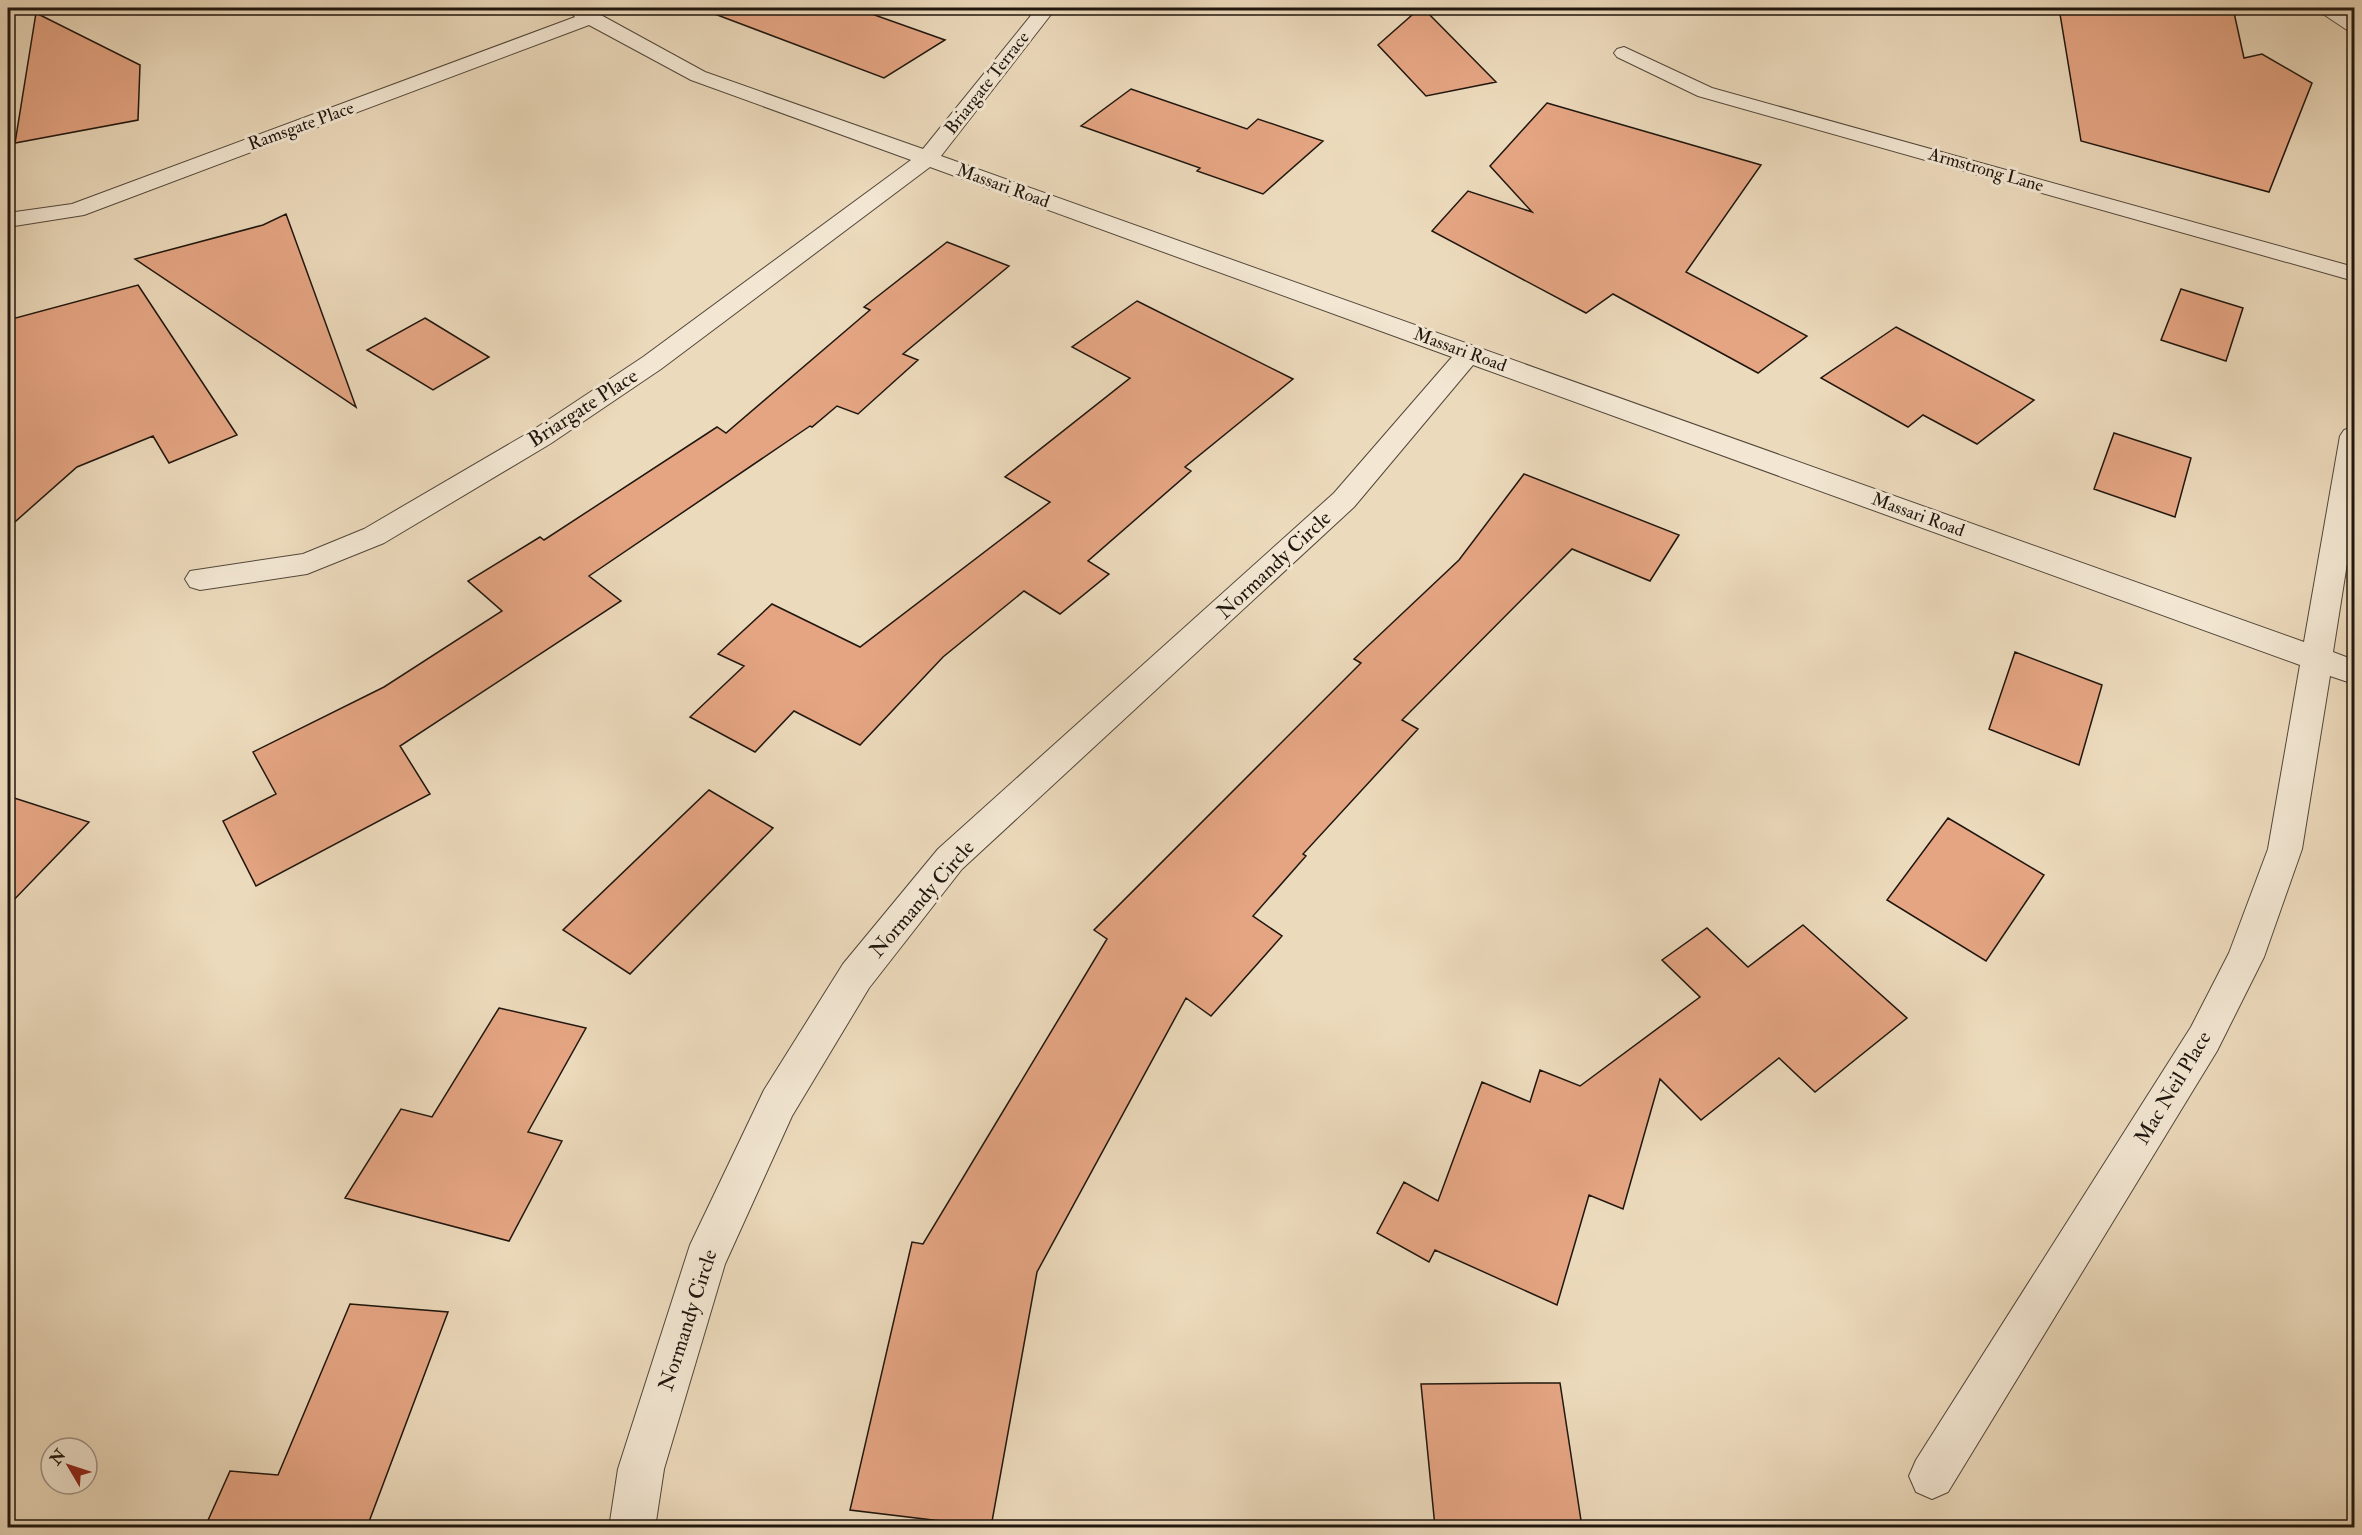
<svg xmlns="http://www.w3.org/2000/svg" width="2362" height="1535" font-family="'IM FELL Double Pica',serif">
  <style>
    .building { fill: #e5a583; stroke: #1f160e; stroke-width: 1.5 }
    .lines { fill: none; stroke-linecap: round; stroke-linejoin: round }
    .street-casing { stroke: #52473a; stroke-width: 2 }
    .street { fill: #f3e7d3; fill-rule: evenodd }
    .labels { text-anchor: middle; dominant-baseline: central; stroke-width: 6; stroke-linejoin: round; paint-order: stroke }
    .far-street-label { font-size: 18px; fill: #1f160e; stroke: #f3e7d3 }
    .street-label { font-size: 21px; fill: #1f160e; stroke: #f3e7d3 }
  </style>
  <rect width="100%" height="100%" fill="#ecdabc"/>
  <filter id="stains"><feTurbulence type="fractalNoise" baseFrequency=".00333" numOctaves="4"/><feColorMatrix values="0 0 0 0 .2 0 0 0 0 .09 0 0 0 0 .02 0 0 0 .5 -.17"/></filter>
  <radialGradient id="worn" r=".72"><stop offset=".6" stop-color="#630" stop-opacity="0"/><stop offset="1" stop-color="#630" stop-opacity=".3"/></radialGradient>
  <path class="building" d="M713,8H855L945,40L884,78L712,13Z
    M1420,8H1423L1496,82L1426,96L1378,45Z
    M2059,8H2233L2244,58L2262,54L2312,83L2269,192L2081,141Z
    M36,13L140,65L138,120L15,143Z
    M1131,89L1247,129L1258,119L1323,141L1263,194L1197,171L1200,168L1081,126Z
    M1547,103L1761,165L1686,272L1807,336L1758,373L1613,294L1586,313L1432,231L1468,191L1532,212L1490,166Z
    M286,214L356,407L135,259L263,225Z
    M947,242L1009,266L903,354L918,360L858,414L837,406L812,427L810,426L589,576L621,601L400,746L430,794L256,886L223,821L276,794L253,752L384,687L502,611L468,581L540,537L544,540L717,427L726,433L870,310L864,307Z
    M138,285L237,435L169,463L153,436L77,467L8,528V320Z
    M2181,289L2243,308L2226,361L2161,340Z
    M1137,301L1293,379L1185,467L1191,471L1088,561L1109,574L1060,614L1024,591L943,657L860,745L794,711L755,752L690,717L744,666L718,654L772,604L860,647L1050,502L1005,477L1130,378L1072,347Z
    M425,318L489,357L433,390L367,350Z
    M1896,327L2034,400L1977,444L1923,415L1908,427L1821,378Z
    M2114,433L2191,458L2175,517L2094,489Z
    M1524,474L1679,535L1650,581L1572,549L1402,720L1418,729L1303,854L1306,856L1253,916L1282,936L1211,1016L1186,998L1037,1272L991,1527L850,1510L912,1242L923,1244L1107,939L1094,930L1361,663L1354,659L1459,560Z
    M2015,652L2102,685L2079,765L1989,729Z
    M709,790L773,828L630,974L563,930Z
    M8,796L89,822L8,906Z
    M1948,818L2044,875L1986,961L1887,900Z
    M1803,925L1907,1018L1815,1092L1779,1058L1701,1120L1660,1079L1623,1209L1589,1195L1557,1305L1435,1250L1429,1262L1377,1233L1404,1182L1438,1201L1482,1082L1530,1102L1540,1070L1580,1086L1700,997L1662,960L1707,928L1748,967Z
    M499,1008L586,1028L528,1132L562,1141L509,1241L345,1198L401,1109L432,1117Z
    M350,1304L448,1312L367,1527H205L230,1471L278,1475Z
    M1535,1383H1560L1582,1527H1435L1421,1384Z"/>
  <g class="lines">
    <defs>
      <path id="street" d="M567,8H588L705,72L923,149L1037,8H1056L941,156L2304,642L2340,436L2344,430L2354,427V519L2333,652L2354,660V684L2330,676L2302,849L2264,957L2217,1051L1948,1492L1932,1499L1916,1492L1909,1476L1916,1460L2191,1027L2229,953L2268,849L2300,665L1473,365L1354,507L962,869L869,988L792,1116L725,1264L664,1469L655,1528H609L618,1469L690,1245L764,1090L843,964L938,849L1334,493L1452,357L930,167L661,369L550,444L384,543L307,574L200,590L190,587L185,579L190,571L303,554L364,529L530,432L643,357L911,160L691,80L589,25L84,215L8,227V213L72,204L575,17Z
        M2318,8H2339L2354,17V32L2347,30L2320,12Z
        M1624,47L1712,88L2354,267V281L1698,96L1617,57L1614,53L1617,49Z"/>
    </defs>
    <use href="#street" class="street-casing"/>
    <use href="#street" class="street"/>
  </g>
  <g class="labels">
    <g class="far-street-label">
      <text transform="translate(987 83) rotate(-52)">Briargate Terrace</text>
      <text transform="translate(301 126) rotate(-20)">Ramsgate Place</text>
      <text transform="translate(1986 170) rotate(16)">Armstrong Lane</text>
      <text transform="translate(1003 186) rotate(20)">Massari Road</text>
      <text transform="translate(1460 350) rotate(20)">Massari Road</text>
      <text transform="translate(1918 515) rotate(20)">Massari Road</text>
    </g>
    <g class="street-label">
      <text transform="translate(583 408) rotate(-33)">Briargate Place</text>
      <text transform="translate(1274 565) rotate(-43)">Normandy Circle</text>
      <text transform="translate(922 899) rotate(-49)">Normandy Circle</text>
      <text transform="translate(2173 1088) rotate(-59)">Mac Neil Place</text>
      <text transform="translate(688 1320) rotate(-72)">Normandy Circle</text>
    </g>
  </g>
  <rect width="2362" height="1535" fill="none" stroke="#ecdabc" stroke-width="30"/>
  <rect x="9" y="9" width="2344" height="1517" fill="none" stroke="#1f160e" stroke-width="3"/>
  <rect x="15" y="15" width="2332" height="1505" fill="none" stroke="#1f160e" stroke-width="1.5"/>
  <g transform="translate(69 1466) rotate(309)"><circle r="28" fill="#f3e7d3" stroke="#9e9384" stroke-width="1.5"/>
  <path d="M0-4.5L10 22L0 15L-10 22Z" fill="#8f2418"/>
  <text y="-9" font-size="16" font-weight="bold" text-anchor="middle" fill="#1f160e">N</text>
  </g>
  <rect width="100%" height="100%" filter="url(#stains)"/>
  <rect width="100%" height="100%" fill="url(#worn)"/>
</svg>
